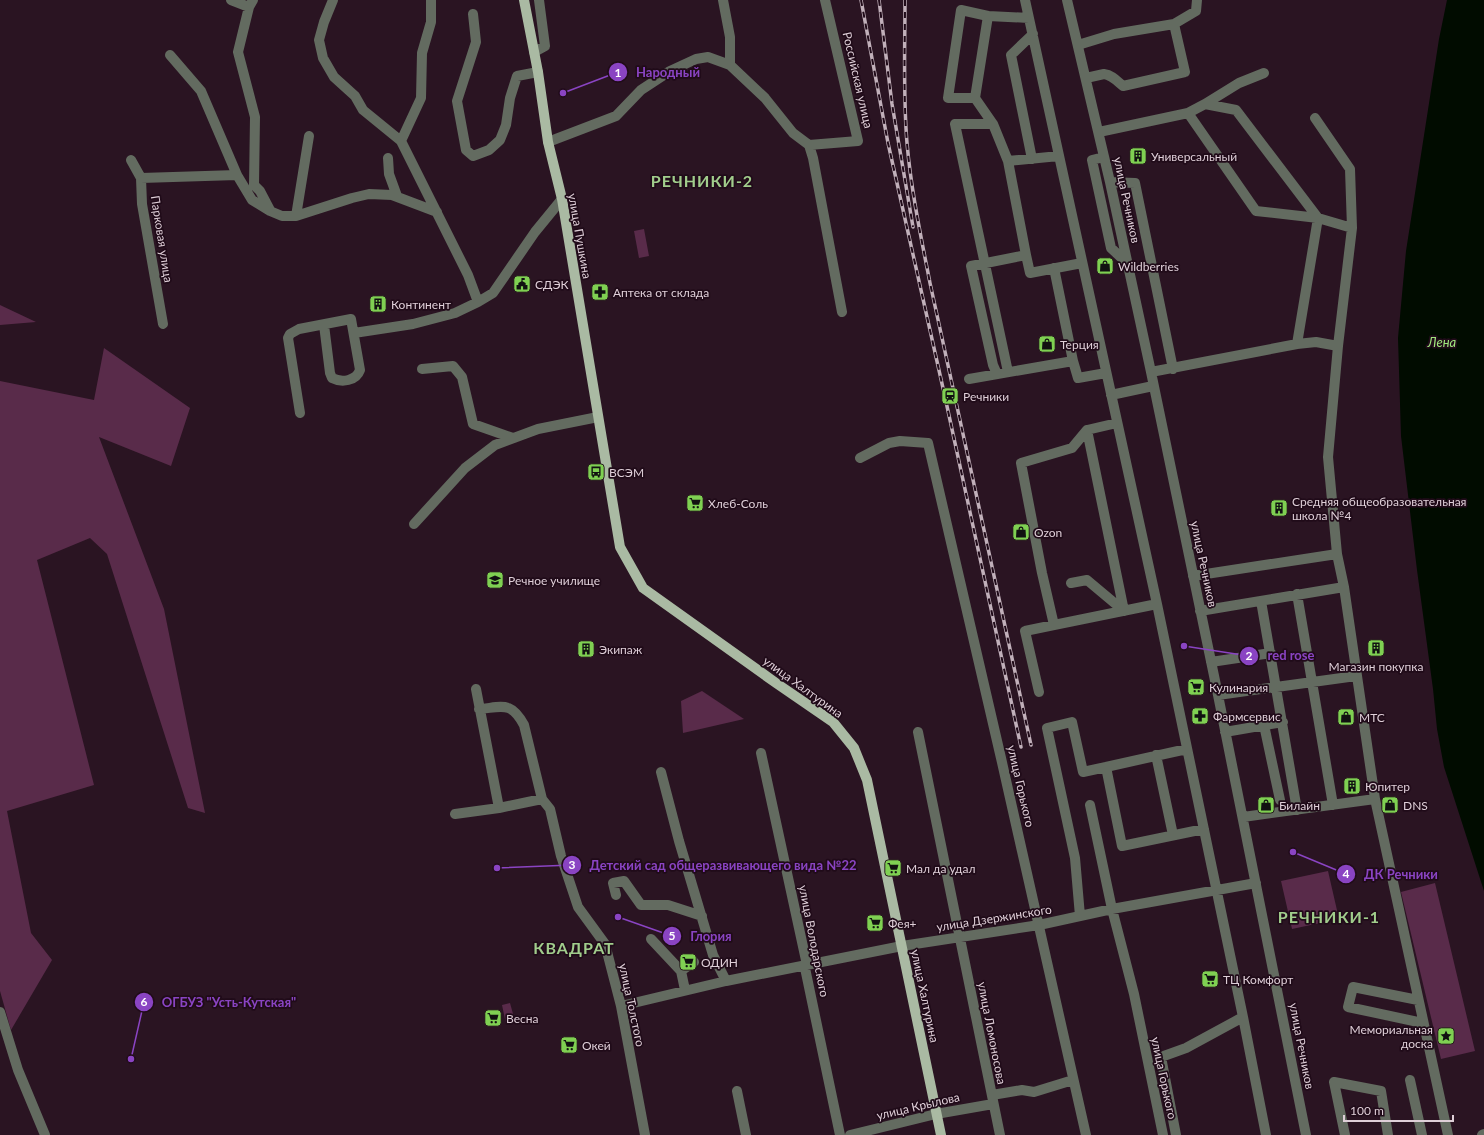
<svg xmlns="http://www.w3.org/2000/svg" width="1484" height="1135" font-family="Lato,sans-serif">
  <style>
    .green { fill: #592b4a }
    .water { fill: #010c00 }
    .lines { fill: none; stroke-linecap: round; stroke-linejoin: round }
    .minor { stroke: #636b60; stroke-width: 10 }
    .major { stroke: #aabaa3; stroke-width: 10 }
    .rail-casing { stroke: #c1b0ba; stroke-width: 3.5 }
    .rail { stroke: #200b19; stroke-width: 2; stroke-dasharray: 6; stroke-linecap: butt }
    .labels { text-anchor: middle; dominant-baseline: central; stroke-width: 3.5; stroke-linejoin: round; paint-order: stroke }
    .street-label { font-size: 12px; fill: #dfcfd8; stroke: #200b19 }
    .poi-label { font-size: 12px; fill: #dfcfd8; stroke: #200b19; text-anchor: start }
    .water-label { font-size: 13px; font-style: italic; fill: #9fe57d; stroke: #200b19 }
    .district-label { font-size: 16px; font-weight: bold; letter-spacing: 1px; fill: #a1cd8c; stroke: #200b19 }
    .leader { fill: none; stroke: #8a44c3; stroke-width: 1.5 }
    .callout-dot { fill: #8a44c3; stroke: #200b19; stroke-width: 1.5 }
    .mark-label { font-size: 12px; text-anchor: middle; font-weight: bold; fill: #fff }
    .callout-label { font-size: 13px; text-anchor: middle; font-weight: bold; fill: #8a44c3; stroke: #200b19; stroke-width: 3.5; stroke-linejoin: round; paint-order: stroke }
  </style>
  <rect width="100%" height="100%" fill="#2a1422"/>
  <path class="green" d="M644,229L649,256L639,258L634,231Z
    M0,305L36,322L0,325Z
    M104,348L190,408L171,466L99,437L164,609L205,813L188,808L107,554L90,538L37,560L94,785L7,811L31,933L52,960L11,1030L0,991V381L94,400Z
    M702,691L744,719L683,733L681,701Z
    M1328,871L1339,919L1292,929L1281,881Z
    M1435,883L1475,1051L1441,1059L1401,892Z
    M510,1003L515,1021L506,1024L502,1005Z"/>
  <path class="water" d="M1447,0H1484V891L1444,767L1437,729L1433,689L1417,570L1401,436L1398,338L1406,251L1439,39Z"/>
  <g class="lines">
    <path class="minor" d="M231,0L249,7L253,0
      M333,0L324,22L319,40L323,58L334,77L355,96L363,110L401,141L468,275L478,302
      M723,0L730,37V65
      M1025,0L1157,604L1243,1017L1266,1135
      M1067,0L1110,182L1151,372L1218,695L1306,1135
      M249,7L238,52L255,117L254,185L260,191L270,210
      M473,14L476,42L457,101L466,150L473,156L489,150L500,140L506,125L510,98L517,76L538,72
      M1174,24L1196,11L1197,0
      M1078,45L1114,34L1174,24L1185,72L1123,86C1117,81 1112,75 1104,74L1086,78
      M534,52L545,46L539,0
      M170,55L201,91L237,175L252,200L270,211L282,216H296L352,198L369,194L392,195L437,212
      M975,98H948L961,10L988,16
      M1205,104L1239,83L1264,73
      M1188,113L1256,211L1318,218L1297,344
      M993,124L975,98L988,16L1029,18
      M1099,132L1188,113L1205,104L1236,110L1318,218L1352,228
      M401,141L421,98L422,53L431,22V0
      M548,142L616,116L641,90L670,71L696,59L708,57L730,65L765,98L793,133L809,145L813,158L842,312
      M809,145L858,141L825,0
      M1104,157L1092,160L1111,248L1127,263
      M388,158L389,174L397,196
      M1032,159L1011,55L1033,34
      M131,160L141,178L142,204L163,324
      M1008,161L1026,255
      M141,178L237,175
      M1110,182L1135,183L1173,369
      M296,216L309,136
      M1054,268L1073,361
      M354,333L413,324L455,313L478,302L493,293L535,232L562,199
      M422,369L453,366L462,377L473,424L513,438
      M1008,372L955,124H993L1008,161L1059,156
      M1151,372L1297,344L1316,342L1338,346
      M997,374L993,365L971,266L1026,255L1030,273L1082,263
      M969,379L1073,361L1078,378L1106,373
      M1111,395L1153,386
      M300,413L289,344L288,338L290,334L299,329L351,319L360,370C356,381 342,383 332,378L330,373L324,325
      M1117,423L1087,430L1072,448L1021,463L1042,573L1054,625L1157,604
      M1087,430L1124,611
      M860,458L889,443L900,441L928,443L1001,758L1086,1135
      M414,524L465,468L495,445L538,429L598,417
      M1337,554L1344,587L1375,799L1448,1135
      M1193,576L1337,554L1328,457L1338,346L1352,228L1350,169L1315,118
      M1071,583L1087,580L1124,611
      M1297,594L1333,805
      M1261,601L1297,810
      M1200,611L1344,587
      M1211,662L1271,653
      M476,689L499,808
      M1039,692L1025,631L1054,625
      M1218,695L1356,676
      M479,709C503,707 511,701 524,725L542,799L550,809L561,856L578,907L605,944L621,1006L645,1135
      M1264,725L1280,800
      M918,732L1000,1135
      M1225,732L1283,722
      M1187,749L1106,767L1122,846L1204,829
      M761,753L807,965L805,968L840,1135
      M1156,755L1173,835
      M661,772L679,841L713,955L726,981
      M1090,805L1112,909L1134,994L1163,1135
      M455,814L499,808L542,799
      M1243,817L1375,799
      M616,895L613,883L624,881L641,905H668L702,916
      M1080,916L1075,858L1047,728L1072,722L1083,772L1106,767
      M651,939L681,971L685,990
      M681,971L694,962
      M1418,1000L1353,987L1348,1007L1423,1023
      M621,1006L726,981L902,946L1039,925L1112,909L1256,883
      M0,1012L18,1070L45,1135
      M1410,1080L1422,1135
      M737,1091L746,1135
      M992,1095L1022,1090L1034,1092L1073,1080
      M850,1135L936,1114L993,1104
      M1176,1135L1161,1057L1186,1048L1243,1017
      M1345,1135L1334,1082L1381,1091L1388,1135
      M1482,1135L1484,1134"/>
    <path class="major" d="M524,0L538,72L548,142L562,199L620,547L643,588L776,683L833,722L854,748L867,780L941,1135"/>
    <defs>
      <path id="rail" d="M861,0L888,143L945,397L1021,747
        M879,0L892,104L913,227
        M905,0C905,48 903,95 907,143C911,190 921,237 930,283L1031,745"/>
    </defs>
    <use href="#rail" class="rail-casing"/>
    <use href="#rail" class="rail"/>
  </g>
  <defs>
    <symbol id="building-square" viewBox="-11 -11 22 22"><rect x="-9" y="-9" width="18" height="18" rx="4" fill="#7fd052" stroke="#200b19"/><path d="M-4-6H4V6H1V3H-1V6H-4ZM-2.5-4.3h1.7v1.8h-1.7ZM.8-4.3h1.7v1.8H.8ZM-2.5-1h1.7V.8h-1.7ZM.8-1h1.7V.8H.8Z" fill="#111"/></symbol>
    <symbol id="shop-square" viewBox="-11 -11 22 22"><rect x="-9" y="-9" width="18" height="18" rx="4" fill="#7fd052" stroke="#200b19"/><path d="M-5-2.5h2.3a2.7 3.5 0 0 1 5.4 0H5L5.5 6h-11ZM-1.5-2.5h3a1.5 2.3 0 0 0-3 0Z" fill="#111"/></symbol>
    <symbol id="civic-square" viewBox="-11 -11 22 22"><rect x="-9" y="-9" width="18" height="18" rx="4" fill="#7fd052" stroke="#200b19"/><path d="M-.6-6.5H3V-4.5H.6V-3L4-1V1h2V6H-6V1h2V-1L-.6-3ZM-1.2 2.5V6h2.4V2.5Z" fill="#111"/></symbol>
    <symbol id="pharmacy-square" viewBox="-11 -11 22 22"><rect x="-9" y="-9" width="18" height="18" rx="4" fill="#7fd052" stroke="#200b19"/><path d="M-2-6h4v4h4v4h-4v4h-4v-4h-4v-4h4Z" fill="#111"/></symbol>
    <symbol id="station-square" viewBox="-11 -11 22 22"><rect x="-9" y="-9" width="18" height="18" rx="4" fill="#7fd052" stroke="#200b19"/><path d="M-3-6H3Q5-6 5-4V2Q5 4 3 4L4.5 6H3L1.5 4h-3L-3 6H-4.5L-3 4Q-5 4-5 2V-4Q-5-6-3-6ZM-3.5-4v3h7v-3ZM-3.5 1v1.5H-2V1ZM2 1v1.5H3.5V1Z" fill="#111"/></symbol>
    <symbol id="bus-square" viewBox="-11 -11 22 22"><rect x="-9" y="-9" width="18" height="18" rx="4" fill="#7fd052" stroke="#200b19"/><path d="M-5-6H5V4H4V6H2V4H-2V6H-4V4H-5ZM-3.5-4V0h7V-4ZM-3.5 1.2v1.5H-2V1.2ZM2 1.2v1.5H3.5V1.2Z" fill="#111"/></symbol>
    <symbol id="supermarket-square" viewBox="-11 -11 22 22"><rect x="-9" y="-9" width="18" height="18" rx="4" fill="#7fd052" stroke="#200b19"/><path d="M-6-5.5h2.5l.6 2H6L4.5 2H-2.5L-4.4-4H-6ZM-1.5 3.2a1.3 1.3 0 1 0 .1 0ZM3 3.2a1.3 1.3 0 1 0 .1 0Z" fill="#111"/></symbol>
    <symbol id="university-square" viewBox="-11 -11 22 22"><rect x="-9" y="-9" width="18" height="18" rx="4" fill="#7fd052" stroke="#200b19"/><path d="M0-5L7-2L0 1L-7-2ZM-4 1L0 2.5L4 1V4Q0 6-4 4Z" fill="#111"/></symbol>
    <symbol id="sight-square" viewBox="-11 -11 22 22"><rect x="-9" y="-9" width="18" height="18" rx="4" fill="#7fd052" stroke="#200b19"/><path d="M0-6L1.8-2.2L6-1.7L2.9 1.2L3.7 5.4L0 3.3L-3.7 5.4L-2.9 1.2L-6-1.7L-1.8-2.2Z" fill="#111"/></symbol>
  </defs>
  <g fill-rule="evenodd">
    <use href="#building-square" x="1128" y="146" width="20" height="20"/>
    <use href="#shop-square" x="1095" y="256" width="20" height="20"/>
    <use href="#civic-square" x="512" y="274" width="20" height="20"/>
    <use href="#pharmacy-square" x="590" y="282" width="20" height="20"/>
    <use href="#building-square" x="368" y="294" width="20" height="20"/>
    <use href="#shop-square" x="1037" y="334" width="20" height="20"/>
    <use href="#station-square" x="940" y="386" width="20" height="20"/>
    <use href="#bus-square" x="586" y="462" width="20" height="20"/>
    <use href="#supermarket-square" x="685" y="493" width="20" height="20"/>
    <use href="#building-square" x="1269" y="498" width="20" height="20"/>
    <use href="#shop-square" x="1011" y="522" width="20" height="20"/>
    <use href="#university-square" x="485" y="570" width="20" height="20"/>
    <use href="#building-square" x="1366" y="638" width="20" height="20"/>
    <use href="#building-square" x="576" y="639" width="20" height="20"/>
    <use href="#supermarket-square" x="1186" y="677" width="20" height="20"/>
    <use href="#pharmacy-square" x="1190" y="706" width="20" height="20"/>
    <use href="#shop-square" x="1336" y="707" width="20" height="20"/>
    <use href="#building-square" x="1342" y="776" width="20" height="20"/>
    <use href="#shop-square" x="1256" y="795" width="20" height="20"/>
    <use href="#shop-square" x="1380" y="795" width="20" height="20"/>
    <use href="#supermarket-square" x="883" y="858" width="20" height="20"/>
    <use href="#supermarket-square" x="865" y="913" width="20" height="20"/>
    <use href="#supermarket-square" x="678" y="952" width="20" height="20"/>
    <use href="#supermarket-square" x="1200" y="969" width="20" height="20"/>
    <use href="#supermarket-square" x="483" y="1008" width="20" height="20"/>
    <use href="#sight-square" x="1436" y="1026" width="20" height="20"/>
    <use href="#supermarket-square" x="559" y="1035" width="20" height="20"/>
  </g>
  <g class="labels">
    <g class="street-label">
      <text transform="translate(858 80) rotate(77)">Российская улица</text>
      <text transform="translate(1127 200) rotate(78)">улица Речников</text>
      <text transform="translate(580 236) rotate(80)">улица Пушкина</text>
      <text transform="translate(162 239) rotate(81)">Парковая улица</text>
      <text transform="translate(1204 564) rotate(78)">улица Речников</text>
      <text transform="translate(803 687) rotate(36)">улица Халтурина</text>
      <text transform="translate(1021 786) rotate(77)">улица Горького</text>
      <text transform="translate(994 918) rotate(-9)">улица Дзержинского</text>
      <text transform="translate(814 941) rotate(79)">улица Володарского</text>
      <text transform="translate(925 996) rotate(78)">улица Халтурина</text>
      <text transform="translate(632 1005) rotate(78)">улица Толстого</text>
      <text transform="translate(992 1033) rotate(79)">улица Ломоносова</text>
      <text transform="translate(1302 1046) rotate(79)">улица Речников</text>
      <text transform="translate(1164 1078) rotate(78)">улица Горького</text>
      <text transform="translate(918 1106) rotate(-13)">улица Крылова</text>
    </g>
    <g class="poi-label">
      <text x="1151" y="156">Универсальный</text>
      <text x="1118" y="266">Wildberries</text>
      <text x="535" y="284">СДЭК</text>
      <text x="613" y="292">Аптека от склада</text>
      <text x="391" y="304">Континент</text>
      <text x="1060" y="344">Терция</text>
      <text x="963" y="396">Речники</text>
      <text x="609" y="472">ВСЭМ</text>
      <text x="1292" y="501">Средняя общеобразовательная<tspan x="1292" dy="14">школа №4</tspan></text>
      <text x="708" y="503">Хлеб-Соль</text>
      <text x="1034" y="532">Ozon</text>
      <text x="508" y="580">Речное училище</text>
      <text x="599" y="649">Экипаж</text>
      <text x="1376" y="666" text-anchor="middle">Магазин покупка</text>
      <text x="1209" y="687">Кулинария</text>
      <text x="1213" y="716">Фармсервис</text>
      <text x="1359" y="717">МТС</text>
      <text x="1365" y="786">Юпитер</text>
      <text x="1279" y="805">Билайн</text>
      <text x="1403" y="805">DNS</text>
      <text x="906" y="868">Мал да удал</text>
      <text x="888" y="923">Фея+</text>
      <text x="701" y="962">ОДИН</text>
      <text x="1223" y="979">ТЦ Комфорт</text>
      <text x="506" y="1018">Весна</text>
      <text x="1433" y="1029" text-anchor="end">Мемориальная<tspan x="1433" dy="14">доска</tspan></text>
      <text x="582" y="1045">Окей</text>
    </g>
    <g class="water-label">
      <text x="1442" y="342">Лена</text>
    </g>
    <g class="district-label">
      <text x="702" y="180">РЕЧНИКИ-2</text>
      <text x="1329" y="916">РЕЧНИКИ-1</text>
      <text x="574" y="947">КВАДРАТ</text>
    </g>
  </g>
  <path class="leader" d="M563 93L618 72M1184 646L1249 656M497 868L572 865M1293 852L1346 874M618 917L672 936M131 1059L144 1002"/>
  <g class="callout-dot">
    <circle cx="563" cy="93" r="4"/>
    <circle cx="1184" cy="646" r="4"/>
    <circle cx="497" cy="868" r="4"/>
    <circle cx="1293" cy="852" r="4"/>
    <circle cx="618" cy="917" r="4"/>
    <circle cx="131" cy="1059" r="4"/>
    <circle cx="618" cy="72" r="10"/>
    <circle cx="1249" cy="656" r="10"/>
    <circle cx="572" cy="865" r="10"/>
    <circle cx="1346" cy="874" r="10"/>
    <circle cx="672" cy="936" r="10"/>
    <circle cx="144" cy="1002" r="10"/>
  </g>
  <g class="mark-label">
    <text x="618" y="77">1</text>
    <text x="1249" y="660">2</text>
    <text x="572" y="869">3</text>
    <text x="1346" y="878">4</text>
    <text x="672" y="940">5</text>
    <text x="144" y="1006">6</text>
  </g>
  <g class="callout-label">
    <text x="668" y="77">Народный</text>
    <text x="1291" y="660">red rose</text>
    <text x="723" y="870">Детский сад общеразвивающего вида №22</text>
    <text x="1401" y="879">ДК Речники</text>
    <text x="711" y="941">Глория</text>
    <text x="229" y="1007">ОГБУЗ "Усть-Кутская"</text>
  </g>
  <path d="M1344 1115v6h109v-6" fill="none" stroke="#dfcfd8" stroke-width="2"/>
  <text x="1350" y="1115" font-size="12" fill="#dfcfd8" stroke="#200b19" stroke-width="3" paint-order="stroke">100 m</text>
</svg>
